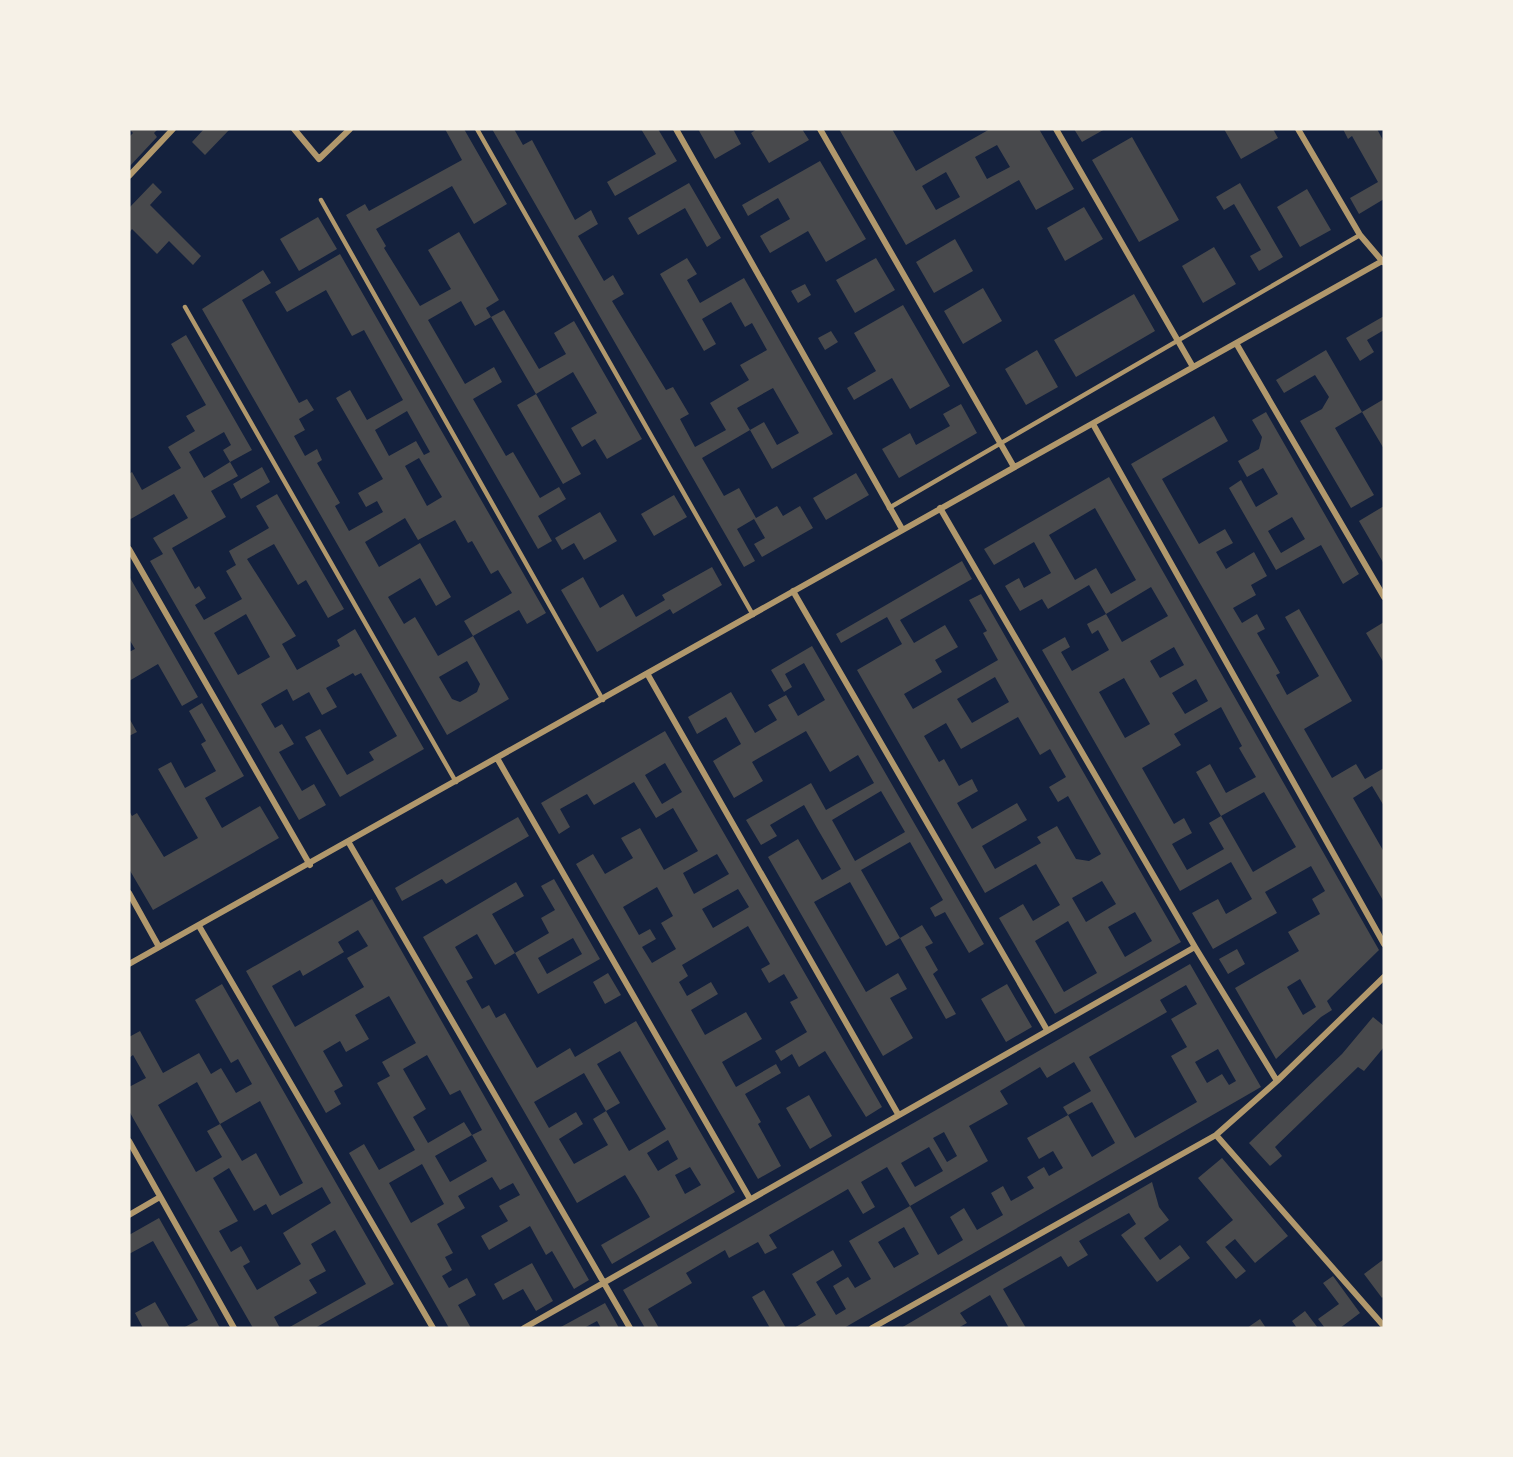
<svg xmlns="http://www.w3.org/2000/svg" width="1513" height="1457" font-family="Poppins,sans-serif">
  <style>
    .building { fill: #48494c; fill-rule: evenodd }
    .lines { fill: none; stroke-linecap: round; stroke-linejoin: round }
    .service { stroke: #b1986c; stroke-width: 4.5 }
    .minor { stroke: #b1986c; stroke-width: 6 }
  </style>
  <rect width="100%" height="100%" fill="#14213d"/>
  <path class="building" d="M129,129H158L154,133L157,137L129,167V137L133,133Z
    M204,129H230L205,155L192,142Z
    M445,129H464L507,204L474,224L452,186L376,229L386,246L384,248L420,306L451,289L428,250L459,232L499,300L486,308L491,317L475,326L461,301L428,320L465,384L494,367L502,382L473,399L506,456L513,452L540,498L559,487L566,499L538,516L552,541L538,549L346,215L365,204L369,211L462,160Z
    M492,129H514L523,145L532,140L575,220L591,210L598,224L578,236L604,281L613,275L624,294L612,301L666,390L673,387L689,414L680,419L695,447L726,430L710,403L749,380L740,365L767,350L752,323L745,327L731,302L702,319L716,344L704,351L660,274L687,258L697,274L687,280L700,303L744,278L833,434L772,469L750,430L764,422L777,445L799,433L773,388L737,408L750,430L702,458L724,496L739,488L756,518L777,506L783,516L800,506L813,528L762,557L754,544L765,538L754,519L737,529L755,561L744,567Z
    M641,129H658L677,161L615,196L607,182L656,154Z
    M698,129H733L741,144L715,159Z
    M757,129H802L809,140L769,163L751,133Z
    M839,129H892L916,171L990,129H1039L1074,189L1036,210L1019,180L906,245ZM997,145L1010,167L987,179L975,157ZM946,172L960,197L936,210L922,186Z
    M1074,129H1105L1082,142Z
    M1224,129H1273L1278,138L1241,159Z
    M1343,129H1377L1384,142V199L1359,214L1350,198L1378,182L1352,136L1348,139Z
    M1132,137L1179,220L1139,242L1092,160Z
    M820,161L866,239L826,262L808,231L770,253L760,236L790,219L778,198L748,216L742,205Z
    M153,183L162,192L150,205L201,256L193,265L169,241L157,254L132,229L129,233V208Z
    M689,183L721,238L707,247L685,208L638,235L628,218Z
    M1240,183L1283,257L1259,271L1250,256L1261,250L1234,204L1224,210L1216,197Z
    M1307,189L1331,230L1300,247L1277,207Z
    M1084,207L1103,239L1065,261L1047,228Z
    M318,217L337,249L299,271L280,239Z
    M955,239L973,271L934,293L916,262Z
    M1214,247L1236,284L1203,303L1182,266Z
    M340,254L546,613L527,624L519,610L473,636L464,621L512,593L498,570L491,574L472,541L468,543L455,520L418,540L405,518L365,542L379,567L420,543L451,597L436,606L420,578L388,597L404,624L415,617L438,656L473,636L509,699L447,735L202,309L263,270L271,283L242,300L299,403L307,399L314,410L299,419L305,430L294,436L305,456L317,449L322,460L317,463L340,503L335,506L349,531L383,512L377,501L366,507L358,493L383,479L336,398L350,390L367,420L403,400L364,330L352,336L326,290L287,312L275,292ZM407,411L430,452L424,455L416,441L389,456L375,430ZM419,458L442,497L427,506L405,466ZM467,661L480,684L477,692L460,702L452,699L439,677Z
    M876,258L895,290L855,313L836,280Z
    M805,284L811,295L798,303L791,291Z
    M983,288L1002,321L963,344L944,311Z
    M1134,294L1155,331L1076,377L1054,340Z
    M903,305L950,386L910,409L892,378L854,400L847,388L876,371L854,333Z
    M504,310L539,369L566,354L554,333L574,321L642,439L607,459L595,439L582,447L571,428L597,413L573,372L536,394L491,317Z
    M1384,316V330L1367,340L1374,352L1360,361L1346,338Z
    M831,331L838,342L825,350L818,338Z
    M186,335L252,450L230,462L223,450L231,445L224,432L189,452L204,478L230,462L238,476L211,491L226,517L172,548L195,589L199,586L206,598L195,605L204,620L242,599L226,571L236,565L229,551L269,528L256,506L277,494L344,609L328,618L306,580L298,585L274,544L247,559L296,636L282,644L297,670L340,646L337,640L355,629L424,749L340,797L305,737L320,729L347,775L374,760L369,752L397,736L361,673L355,676L353,673L326,688L337,707L322,715L309,692L293,701L287,689L261,704L275,728L282,724L294,744L279,752L302,791L314,784L326,805L299,820L150,561L163,554L153,538L188,518L174,494L129,520V474L132,472L142,490L181,468L168,447L195,431L186,416L206,405L171,344ZM246,614L270,657L238,675L214,633Z
    M1037,350L1058,387L1026,405L1005,369Z
    M1326,350L1362,412L1335,428L1374,495L1351,508L1300,421L1322,409L1329,397L1315,375L1284,393L1276,380Z
    M536,394L581,474L563,484L517,405Z
    M1384,399V449L1362,412Z
    M961,404L977,433L899,478L882,449L910,433L916,445L950,426L943,414Z
    M1266,412L1359,574L1343,584L1321,545L1276,570L1229,488L1241,480L1256,507L1278,494L1263,468L1247,477L1238,461L1259,449L1262,437L1252,420ZM1292,517L1305,539L1281,553L1268,531Z
    M1214,416L1228,441L1162,479L1199,544L1225,529L1233,543L1216,552L1226,569L1254,552L1267,576L1251,585L1256,595L1233,608L1242,623L1257,614L1265,629L1257,633L1280,673L1276,675L1287,695L1319,676L1285,617L1299,609L1352,701L1304,729L1332,778L1356,764L1365,779L1384,768V806L1372,786L1353,798L1384,852V902L1131,464Z
    M262,467L270,482L241,499L233,484Z
    M856,473L869,495L826,520L813,498Z
    M1109,477L1379,950L1327,1001L1332,1010L1321,1017L1276,1059L1235,988L1299,951L1288,932L1320,914L1312,899L1325,891L1311,866L1265,892L1277,913L1213,949L1192,913L1218,899L1226,914L1252,899L1231,862L1180,891L1042,650L1065,637L1070,647L1061,652L1072,671L1109,650L1098,630L1092,634L1087,624L1106,614L1122,642L1168,616L1151,587L1106,614L1089,585L1048,609L1042,599L1020,611L1005,586L1019,578L1024,588L1051,573L1034,542L994,565L984,549ZM1095,508L1136,580L1111,594L1096,568L1075,580L1049,535ZM1174,647L1184,665L1160,678L1150,661ZM1124,678L1150,724L1125,738L1099,692ZM1196,679L1208,701L1185,714L1172,693ZM1221,707L1242,746L1239,748L1256,777L1226,793L1210,764L1196,772L1221,816L1264,792L1296,847L1253,872L1221,816L1209,823L1224,849L1187,870L1172,844L1192,833L1184,818L1174,824L1142,768L1181,745L1174,734ZM1300,979L1316,1007L1303,1015L1287,987Z
    M674,495L687,517L654,536L641,514Z
    M1384,506V564L1359,521Z
    M600,512L617,541L584,560L574,543L562,550L555,538Z
    M962,561L972,579L900,620L914,643L945,625L958,647L935,660L942,672L904,694L913,709L998,660L983,633L987,631L969,600L981,594L1181,942L1055,1014L999,918L1023,904L1033,921L1060,905L1036,864L985,893L857,670L902,644L887,617L841,643L836,634ZM995,677L1009,702L972,723L957,699ZM1018,717L1040,755L1050,749L1066,777L1049,787L1058,802L1068,796L1101,854L1089,861L1076,859L1057,826L1037,837L1041,843L995,869L982,846L1027,820L1017,803L972,829L957,803L978,791L972,779L959,786L944,759L939,762L924,736L946,723L961,749ZM1102,881L1116,904L1086,922L1072,898ZM1135,912L1152,941L1125,957L1108,927ZM1068,921L1097,973L1064,992L1035,941Z
    M712,567L722,585L673,614L670,609L597,652L561,590L583,577L600,608L623,594L636,617L665,600L662,595Z
    M129,576L198,697L182,706L158,664L129,681V652L135,649L129,639Z
    M1384,622V663L1366,633Z
    M812,646L984,944L969,953L945,912L935,917L930,908L943,900L910,842L861,870L900,938L922,925L933,943L925,947L938,970L933,974L956,1014L946,1019L900,938L886,946L850,882L814,902L866,992L898,973L907,989L890,998L913,1038L883,1056L768,857L798,839L822,880L841,869L817,828L804,805L770,825L777,836L761,845L746,820L811,783L826,810L874,783L858,755L830,772L806,731L752,762L763,781L734,798L713,761L741,744L726,717L697,734L688,717L731,692L755,733L777,720L768,705L786,695L798,716L825,700L804,663L785,674L792,687L784,692L771,670ZM881,791L905,832L855,861L832,820Z
    M202,703L244,776L205,798L222,828L260,806L279,838L153,910L129,869V811L132,816L137,813L164,857L198,838L158,769L171,762L185,788L216,771L201,744L206,741L189,711Z
    M129,718L137,732L129,736Z
    M665,731L882,1107L866,1117L825,1051L799,1067L792,1054L781,1061L775,1051L807,1032L790,1002L798,998L784,974L769,983L761,969L770,964L748,926L682,965L688,976L679,982L687,996L711,982L718,994L691,1010L705,1035L746,1012L762,1039L722,1062L736,1087L776,1064L781,1073L745,1094L761,1122L758,1124L781,1166L758,1179L576,864L593,854L605,874L633,858L621,838L640,828L664,870L698,851L673,808L656,818L634,782L594,805L587,794L560,809L570,827L559,834L541,803ZM665,763L682,792L662,804L645,775ZM717,854L729,874L694,894L683,873ZM657,887L673,916L661,923L676,949L652,963L642,947L656,939L650,929L639,935L623,907ZM738,889L749,907L713,928L702,909Z
    M518,817L529,836L446,884L442,879L402,901L395,888Z
    M554,879L600,959L538,994L515,953L549,933L541,918L555,910L541,886ZM573,938L582,954L547,974L538,958Z
    M516,882L524,896L492,914L515,953L495,965L477,934L455,947L473,978L466,981L482,1009L489,1005L496,1018L505,1013L537,1068L570,1048L575,1057L636,1021L735,1192L612,1264L601,1245L650,1217L638,1196L625,1175L577,1203L423,937ZM620,1051L666,1129L629,1151L606,1111L620,1103L597,1064ZM584,1073L606,1111L593,1119L608,1145L574,1164L559,1139L583,1124L576,1112L549,1128L534,1102ZM668,1140L678,1159L658,1171L647,1153ZM690,1167L701,1185L685,1194L675,1175Z
    M372,899L589,1280L574,1289L552,1251L546,1255L530,1226L489,1250L481,1236L508,1221L499,1206L520,1195L513,1183L500,1190L492,1177L458,1196L465,1208L437,1224L453,1253L445,1257L452,1270L442,1276L449,1288L467,1278L476,1295L458,1305L471,1328H449L349,1153L364,1144L379,1170L415,1150L377,1083L390,1076L382,1062L416,1043L389,996L355,1015L369,1039L346,1052L340,1041L323,1051L343,1086L334,1091L341,1104L326,1113L246,971ZM358,930L368,946L347,958L364,987L295,1027L272,986L300,970L303,976L344,952L338,942ZM427,1055L450,1095L460,1090L482,1130L472,1135L487,1161L450,1182L435,1156L472,1135L464,1122L428,1143L413,1117L426,1109L403,1069ZM422,1164L444,1204L411,1223L389,1183Z
    M1237,949L1245,964L1228,974L1219,959Z
    M1190,964L1261,1087L844,1328H794L816,1315L792,1274L833,1250L842,1266L816,1282L836,1315L846,1309L833,1286L848,1277L855,1288L871,1279L849,1241L910,1206L938,1255L963,1240L950,1217L964,1208L977,1230L1003,1215L991,1193L1003,1186L1011,1201L1034,1188L1027,1177L1044,1167L1049,1176L1063,1168L1053,1151L1039,1159L1027,1138L1068,1115L1092,1157L1115,1143L1092,1102L1068,1115L1063,1107L1091,1091L1074,1062L1047,1078L1040,1067L1000,1091L1008,1104L969,1126L988,1161L910,1206L887,1167L861,1182L875,1207L863,1214L848,1189L769,1235L777,1248L765,1254L758,1242L729,1258L725,1250L686,1273L692,1283L648,1309L659,1328H645L623,1290ZM1186,985L1197,1004L1171,1019L1187,1047L1171,1056L1197,1102L1135,1138L1089,1057L1167,1012L1160,1000ZM1218,1049L1236,1081L1229,1085L1222,1074L1207,1083L1195,1062ZM944,1132L957,1156L947,1162L933,1138ZM929,1147L943,1171L915,1187L901,1163ZM904,1227L919,1254L894,1268L878,1242Z
    M608,973L621,995L605,1004L593,982Z
    M222,984L394,1284L315,1328H288L366,1284L335,1230L311,1244L326,1271L309,1280L317,1293L274,1317L280,1328H253L129,1111V1087L146,1078L133,1055L129,1058V1037L140,1031L163,1073L199,1053L211,1074L221,1068L236,1093L252,1084L238,1059L231,1063L195,1000ZM197,1082L220,1124L207,1131L222,1157L196,1172L158,1105ZM260,1101L303,1183L280,1196L256,1153L242,1161L220,1124ZM229,1168L254,1211L266,1204L272,1215L322,1187L331,1203L283,1233L301,1264L257,1290L243,1266L250,1262L241,1246L231,1252L219,1231L238,1221L213,1178Z
    M1007,984L1032,1027L1006,1042L981,999Z
    M1373,1017L1384,1026V1047L1364,1071L1358,1067L1275,1147L1282,1156L1270,1166L1249,1143L1342,1054Z
    M809,1095L832,1136L810,1149L786,1108Z
    M1222,1158L1288,1236L1255,1263L1235,1239L1225,1247L1246,1271L1236,1279L1206,1242L1233,1220L1198,1178Z
    M1152,1182L1159,1207L1169,1220L1144,1238L1160,1260L1180,1245L1190,1258L1157,1282L1121,1235L1136,1224L1129,1213L1079,1241L1088,1255L1068,1267L1061,1256L1003,1289L1026,1328H1009L990,1295L960,1313L967,1323L958,1328H901Z
    M159,1218L194,1280L220,1328H183L198,1320L153,1241L129,1254V1235Z
    M1384,1259V1296L1382,1298L1364,1274Z
    M532,1263L553,1301L536,1311L523,1289L503,1300L494,1284Z
    M1333,1276L1360,1313L1340,1328H1325L1318,1319L1339,1304L1323,1283Z
    M764,1290L786,1328H770L752,1297Z
    M155,1302L170,1328H143L135,1313Z
    M605,1303L619,1328H601L597,1321L584,1328H559Z
    M1305,1311L1318,1328H1297L1292,1321Z
    M1260,1319L1266,1328H1247Z"/>
  <g class="lines">
    <path class="service" d="M477,129L753,615
      M321,200L603,700
      M185,307L456,782
      M889,508L1360,235"/>
    <path class="minor" d="M294,129L319,159L350,129
      M676,129L902,529
      M820,129L1014,467
      M1056,129L1193,367
      M1298,129L1360,235L1383,262
      M129,176L173,129
      M1236,343L1384,597
      M1093,424L1384,944
      M940,508L1195,947L1277,1081
      M129,549L310,865
      M793,591L1047,1030
      M648,675L898,1114
      M497,758L750,1199
      M349,843L630,1328
      M129,893L159,947
      M199,926L433,1328
      M129,964C548,731 965,494 1384,260
      M1216,1135L1382,1324
      M129,1141L234,1328
      M129,1215L160,1197
      M524,1328L1195,947
      M872,1328L1216,1135L1277,1081L1384,977"/>
  </g>
  <rect width="1513" height="1457" fill="none" stroke="#f6f1e7" stroke-width="261"/>
</svg>
